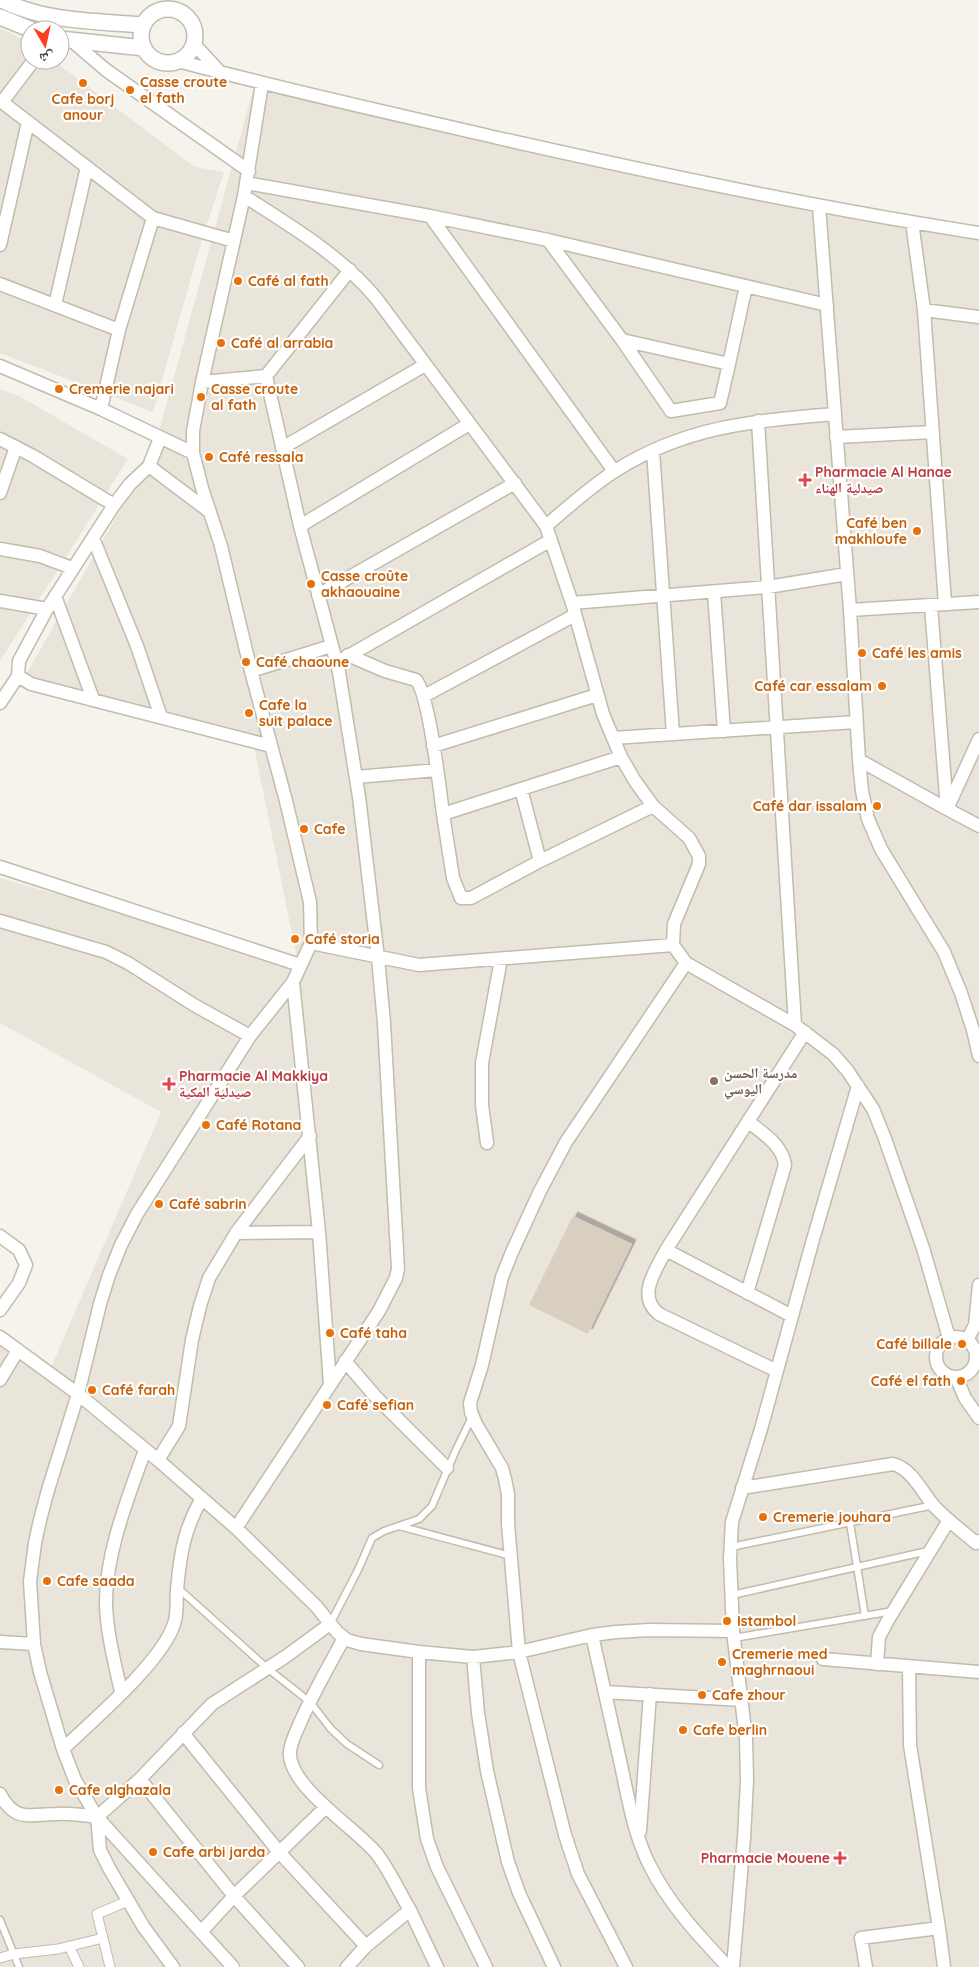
<svg xmlns="http://www.w3.org/2000/svg" width="979" height="1967" font-family="Quicksand,'Noto Naskh Arabic',sans-serif">
  <style>
    .residential { fill: #eae5da }
    .building { fill: #d8cfc1; filter: url(#shadow) }
    .lines { fill: none; stroke-linecap: round; stroke-linejoin: round }
    .service-casing { stroke: #c2bbae; stroke-width: 9 }
    .pedestrian-casing { stroke: #c2bbae; stroke-width: 11 }
    .minor-casing { stroke: #c2bbae; stroke-width: 15 }
    .tertiary-casing { stroke: #c2bbae; stroke-width: 18 }
    .service { stroke: #fff; stroke-width: 6 }
    .pedestrian { stroke: #fff; stroke-width: 9 }
    .minor { stroke: #fff; stroke-width: 12 }
    .tertiary { stroke: #fff; stroke-width: 15 }
    .food-dot { fill: #e8710a; stroke: #fff; stroke-width: 2 }
    .health-dot { fill: #e0444e; stroke: #fff; stroke-width: 2 }
    .education-dot { fill: #8d6e63; stroke: #fff; stroke-width: 2 }
    .labels { text-anchor: middle; dominant-baseline: central; stroke-width: 4.5; stroke-linejoin: round; paint-order: stroke }
    .food-label { font-size: 14px; font-weight: bold; fill: #c56008; stroke: #fff; text-anchor: start }
    .health-label { font-size: 14px; font-weight: bold; fill: #be3a42; stroke: #fff; text-anchor: start }
    .education-label { font-size: 14px; font-weight: bold; fill: #785e54; stroke: #fff; text-anchor: start }
  </style>
  <defs>
    <filter id="shadow"><feDropShadow dx="4.5" dy="-4.5" stdDeviation="0" flood-color="#0004"/></filter>
  </defs>
  <rect width="100%" height="100%" fill="#f6f3ec"/>
  <path class="residential" d="M0,28L30,43V60H53L195,167L224,172L202,239L153,412L0,353Z
    M254,86L979,231V1967H0V1337L50,1370L161,1112L0,1023V878L298,963L254,747L21,683L153,453Z
    M0,389L19,396L128,459L0,661Z"/>
  <path class="building" d="M573,1216L632,1244L588,1334L529,1305Z"/>
  <g class="lines">
    <defs>
      <path id="service" d="M850,1523L865,1616
        M399,1526L511,1556
        M731,1547L934,1505
        M178,1588L267,1668L310,1702L331,1729L347,1744L379,1765
        M732,1595L928,1551
        M330,1624L358,1570L372,1538L384,1531L419,1519L432,1506L455,1452L472,1417
        M734,1638L893,1611
        M0,1920L19,1967"/>
      <path id="pedestrian" d="M103,1938L110,1967
        M69,1946L79,1967
        M0,1958L14,1954L58,1949L103,1938L97,1914L128,1901"/>
      <path id="minor" d="M72,41L106,70L249,171
        M194,44L220,72
        M34,60L2,102L153,218L119,330L101,409
        M178,61C284,90 391,113 498,138C658,174 818,208 979,233
        M246,183L430,216L548,240L827,305
        M244,196C291,226 340,255 376,298L546,526L572,603L603,714L621,757L635,781L653,806L689,838L699,856V864L674,924L673,945L686,963L795,1025L833,1054L847,1070L873,1109L884,1136L923,1248L949,1338
        M819,206L850,610L859,760L862,791L868,819L881,849L944,952L961,993L973,1030L979,1056
        M430,216L614,471
        M153,218L234,241
        M912,222L924,310L945,604
        M548,240L622,340L729,364L746,286
        M0,245L28,122
        M0,284L119,330
        M55,305L87,167
        M924,310L979,317
        M622,340L671,411L720,403L729,364
        M0,366L101,409L193,453
        M202,382L266,376
        M758,421L795,1025
        M836,437L933,432
        M0,439L33,456L114,505
        M282,448L425,365
        M653,451L673,734
        M149,466L160,438
        M0,493L16,447
        M210,512L149,466L130,484L114,505L47,609L19,661L18,676L31,684L271,746
        M300,526L469,424
        M546,526C568,507 590,487 615,471C686,426 753,421 834,414
        M93,538L137,646L161,717
        M0,549L40,556L72,568
        M714,592L724,731
        M318,595L515,483
        M55,596L93,699
        M0,601L47,609
        M572,603L768,587L847,574
        M931,606L947,809
        M850,610L979,602
        M348,655L385,671L416,680C429,694 440,791 443,814
        M336,663L551,540
        M251,671L331,646
        M424,696L575,615
        M0,703L18,676
        M613,738L856,722
        M979,739L947,809L979,826
        M433,746L597,695
        M621,757L443,814L453,878L461,898H471L540,861L653,806
        M859,760L947,809
        M356,777L437,770
        M521,789L540,861
        M0,867L300,965
        M0,921L106,952L128,963L194,1005L250,1036
        M311,943L419,965L673,945
        M293,982L319,1232L330,1384
        M487,1143L482,1105V1063L501,959
        M236,1233L319,1232
        M0,1236L19,1250L26,1265L19,1283L0,1310
        M666,1250L792,1316
        M747,1293L785,1165C782,1144 763,1134 748,1121
        M936 1357a20 20 0 1 1 40 0a20 20 0 1 1-40 0Z
        M0,1337L78,1394L158,1460L236,1528L316,1606L337,1632L347,1640L361,1644L419,1652L473,1657L519,1652L592,1635L616,1632L649,1630L733,1631
        M967,1340L975,1325L979,1285
        M345,1361L375,1396L447,1468
        M777,1371L659,1314C636,1296 656,1270 666,1250L805,1032
        M956,1377L965,1398L979,1418
        M0,1380L18,1350
        M158,1460L179,1426L192,1340L200,1306L209,1278L236,1233L310,1136
        M742,1488L893,1464C912,1469 922,1492 934,1506C947,1520 962,1531 976,1543L979,1541
        M236,1528L379,1311L396,1278L398,1269L384,1023L378,958L359,797L339,672L300,526L266,376L350,270
        M592,1635C602,1678 611,1722 621,1765C628,1798 634,1834 649,1864C668,1903 698,1935 728,1967
        M344,1638C329,1666 313,1693 300,1723C296,1732 291,1742 290,1751C286,1785 357,1829 377,1854C390,1871 399,1892 410,1910
        M0,1642L34,1644
        M419,1652V1788L427,1839L437,1867L486,1967
        M473,1657L478,1713L487,1771L508,1862L519,1893L554,1967
        M823,1659L979,1672
        M877,1664L879,1637L888,1620L949,1520
        M909,1667L910,1745L939,1928
        M121,1692C115,1664 107,1634 106,1605C105,1554 128,1498 145,1450
        M605,1692L742,1700
        M183,1733L279,1852L366,1946
        M63,1749C94,1719 161,1663 174,1624C178,1613 176,1601 177,1590C180,1555 184,1529 202,1498
        M140,1779L234,1896L298,1967
        M0,1794C15,1823 30,1814 57,1814C71,1813 83,1815 97,1817L140,1779L212,1704L285,1657L330,1624
        M97,1817L100,1850L109,1868L143,1926L173,1967
        M640,1831L650,1694
        M201,1932L234,1896L326,1807
        M233,1967L97,1817L75,1780L63,1749L40,1672L34,1644L30,1581L35,1543L40,1520L48,1490L78,1394L100,1304L109,1275L121,1245L137,1214L250,1036L293,982L311,943L310,902L286,801L251,671L221,546L202,488L193,453V431L202,382L244,196L262,84
        M347,1967L366,1946L410,1910L437,1967
        M626,1967L578,1874L565,1835L519,1652L508,1524V1494L505,1479L502,1468L476,1424L471,1412L470,1403L482,1365L502,1277L512,1252L540,1191L566,1142L686,963
        M733,1967L744,1838L747,1780L746,1739L733,1631L730,1559L732,1522L761,1429L812,1243L858,1086
        M866,1967L861,1938L939,1928L944,1967"/>
      <path id="tertiary" d="M1,0C46,22 93,21 143,25
        M141 36a27 27 0 1 1 54 0a27 27 0 1 1-54 0Z
        M0,17L32,30
        M60,39L144,48"/>
    </defs>
    <use href="#service" class="service-casing"/>
    <use href="#pedestrian" class="pedestrian-casing"/>
    <use href="#minor" class="minor-casing"/>
    <use href="#tertiary" class="tertiary-casing"/>
    <use href="#service" class="service"/>
    <use href="#pedestrian" class="pedestrian"/>
    <use href="#minor" class="minor"/>
    <use href="#tertiary" class="tertiary"/>
  </g>
  <g class="food-dot">
    <circle cx="83" cy="83" r="5"/>
    <circle cx="130" cy="90" r="5"/>
    <circle cx="238" cy="281" r="5"/>
    <circle cx="221" cy="343" r="5"/>
    <circle cx="59" cy="389" r="5"/>
    <circle cx="201" cy="397" r="5"/>
    <circle cx="209" cy="457" r="5"/>
    <circle cx="917" cy="531" r="5"/>
    <circle cx="311" cy="584" r="5"/>
    <circle cx="862" cy="653" r="5"/>
    <circle cx="246" cy="662" r="5"/>
    <circle cx="882" cy="686" r="5"/>
    <circle cx="249" cy="713" r="5"/>
    <circle cx="877" cy="806" r="5"/>
    <circle cx="304" cy="829" r="5"/>
    <circle cx="295" cy="939" r="5"/>
    <circle cx="206" cy="1125" r="5"/>
    <circle cx="159" cy="1204" r="5"/>
    <circle cx="330" cy="1333" r="5"/>
    <circle cx="962" cy="1344" r="5"/>
    <circle cx="961" cy="1381" r="5"/>
    <circle cx="92" cy="1390" r="5"/>
    <circle cx="327" cy="1405" r="5"/>
    <circle cx="763" cy="1517" r="5"/>
    <circle cx="47" cy="1581" r="5"/>
    <circle cx="727" cy="1621" r="5"/>
    <circle cx="722" cy="1662" r="5"/>
    <circle cx="702" cy="1695" r="5"/>
    <circle cx="683" cy="1730" r="5"/>
    <circle cx="59" cy="1790" r="5"/>
    <circle cx="153" cy="1852" r="5"/>
  </g>
  <g class="health-dot">
    <path d="M802.5 472.5h5v5h5v5h-5v5h-5v-5h-5v-5h5z"/>
    <path d="M166.5 1076.5h5v5h5v5h-5v5h-5v-5h-5v-5h5z"/>
    <path d="M837.5 1850.5h5v5h5v5h-5v5h-5v-5h-5v-5h5z"/>
  </g>
  <circle class="education-dot" cx="714" cy="1081" r="5"/>
  <g class="labels">
    <g class="food-label">
      <text x="140" y="82">Casse croute<tspan x="140" dy="16">el fath</tspan></text>
      <text x="83" y="99" text-anchor="middle">Cafe borj<tspan x="83" dy="16">anour</tspan></text>
      <text x="248" y="281">Café al fath</text>
      <text x="231" y="343">Café al arrabia</text>
      <text x="69" y="389">Cremerie najari</text>
      <text x="211" y="389">Casse croute<tspan x="211" dy="16">al fath</tspan></text>
      <text x="219" y="457">Café ressala</text>
      <text x="907" y="523" text-anchor="end">Café ben<tspan x="907" dy="16">makhloufe</tspan></text>
      <text x="321" y="576">Casse croûte<tspan x="321" dy="16">akhaouaine</tspan></text>
      <text x="872" y="653">Café les amis</text>
      <text x="256" y="662">Café chaoune</text>
      <text x="872" y="686" text-anchor="end">Café car essalam</text>
      <text x="259" y="705">Cafe la<tspan x="259" dy="16">suit palace</tspan></text>
      <text x="867" y="806" text-anchor="end">Café dar issalam</text>
      <text x="314" y="829">Cafe</text>
      <text x="305" y="939">Café storia</text>
      <text x="216" y="1125">Café Rotana</text>
      <text x="169" y="1204">Café sabrin</text>
      <text x="340" y="1333">Café taha</text>
      <text x="952" y="1344" text-anchor="end">Café billale</text>
      <text x="951" y="1381" text-anchor="end">Café el fath</text>
      <text x="102" y="1390">Café farah</text>
      <text x="337" y="1405">Café sefian</text>
      <text x="773" y="1517">Cremerie jouhara</text>
      <text x="57" y="1581">Cafe saada</text>
      <text x="737" y="1621">Istambol</text>
      <text x="732" y="1654">Cremerie med<tspan x="732" dy="16">maghrnaoui</tspan></text>
      <text x="712" y="1695">Cafe zhour</text>
      <text x="693" y="1730">Cafe berlin</text>
      <text x="69" y="1790">Cafe alghazala</text>
      <text x="163" y="1852">Cafe arbi jarda</text>
    </g>
    <g class="health-label">
      <text x="815" y="472">Pharmacie Al Hanae<tspan x="815" dy="16">صيدلية الهناء</tspan></text>
      <text x="179" y="1076">Pharmacie Al Makkiya<tspan x="179" dy="16">صيدلية المكية</tspan></text>
      <text x="830" y="1858" text-anchor="end">Pharmacie Mouene</text>
    </g>
    <g class="education-label">
      <text x="724" y="1073">مدرسة الحسن<tspan x="724" dy="16">اليوسي</tspan></text>
    </g>
  </g>
  <g transform="translate(45 45) rotate(171)"><circle r="24" fill="#ffffff" stroke="#b7b4b0"/>
  <path d="M0-4L9 19L0 12L-9 19Z" fill="#fc3f1d"/>
  <text y="-8" font-size="14" font-weight="bold" text-anchor="middle" fill="#4b4439">ش</text>
  </g>
</svg>
